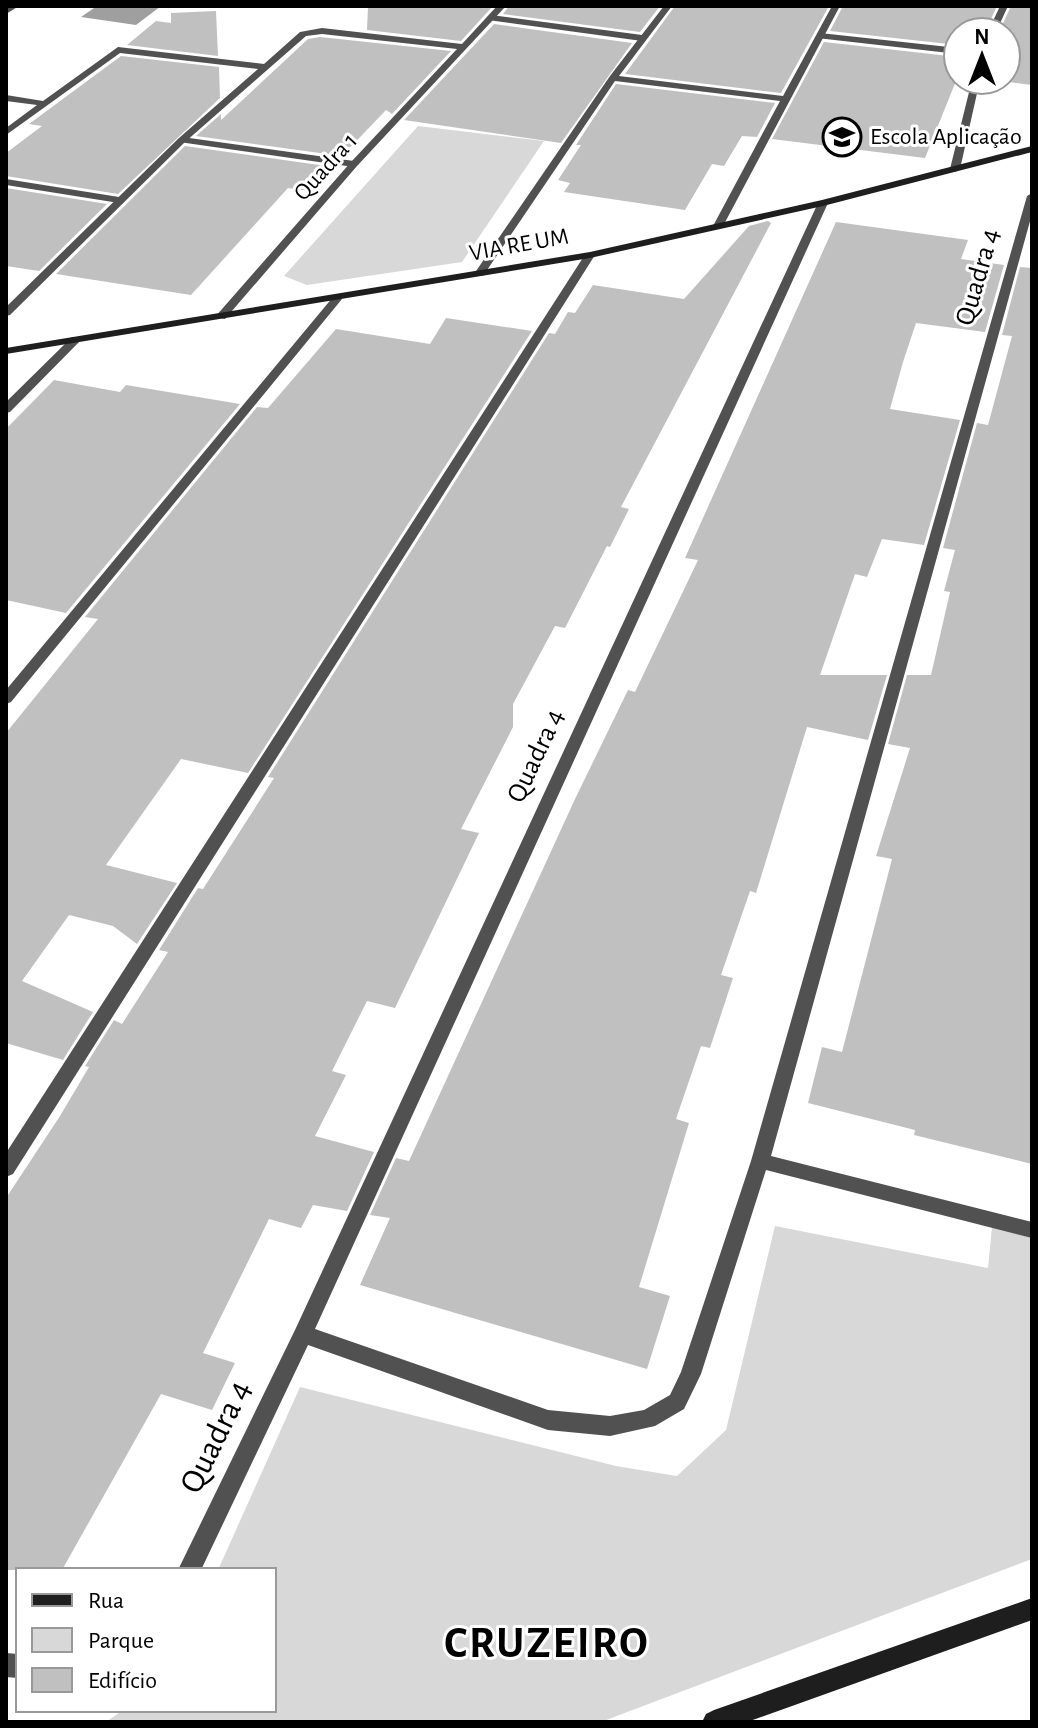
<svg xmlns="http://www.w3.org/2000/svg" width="1038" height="1728" font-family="'Alegreya Sans',sans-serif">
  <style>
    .green { fill: #d8d8d8 }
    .water { fill: #9f9f9f }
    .building { fill: #c0c0c0 }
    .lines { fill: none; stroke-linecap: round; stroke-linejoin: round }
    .lane { fill: #515151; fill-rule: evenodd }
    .street { fill: #515151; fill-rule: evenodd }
    .secondary { fill: #1e1e1e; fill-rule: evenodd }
    .labels { text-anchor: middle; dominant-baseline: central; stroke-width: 6; stroke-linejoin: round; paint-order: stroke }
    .far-poi-label { font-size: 24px; fill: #000; stroke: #fff; text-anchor: start }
    .far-street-label { font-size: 24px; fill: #000; stroke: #fff }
    .street-label { font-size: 28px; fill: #000; stroke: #fff }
    .near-street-label { font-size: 34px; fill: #000; stroke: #fff }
    .near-district-label { font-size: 44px; font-weight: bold; letter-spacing: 2px; fill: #000; stroke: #fff }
  </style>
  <rect width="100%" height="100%" fill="#fff"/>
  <path class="green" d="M418,126L544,141L462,262L307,285L284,276Z
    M775,1226L988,1268L992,1227L1032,1236V1559L601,1722H106L123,1710H274V1570H218L300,1387L616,1466L677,1476L726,1430Z"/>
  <path class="water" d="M97,6H161L136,25L81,17Z"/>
  <path class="building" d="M368,6H493L461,41L367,30Z
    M509,6H660L640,32L503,14Z
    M675,6H829L781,93L625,74Z
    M843,6H997L985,32H958V45L830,31Z
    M1011,6H1032V85L994,80H1006V32H999Z
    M216,11L218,56L127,45L156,21L171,23V13Z
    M494,24L632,43L561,143L404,120Z
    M320,37L451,51L392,114L386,110L342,156L196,136L221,114V120L308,39Z
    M824,42L958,57V76L925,158L772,139Z
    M121,56L219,67L220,98L118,194L6,176V153L42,126L29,124Z
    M616,84L775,103L757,137L742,136L724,166L712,164L685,210L564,192L570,183L558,180L581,145H576Z
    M185,146L333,167L310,191L288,188L191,295L56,274Z
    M6,188L107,204L39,271L6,266Z
    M768,221L771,223L621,507L629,509L610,547L607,546L565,628L555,626L513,704V727L461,829L479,833L395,1008L367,1001L332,1071L346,1075L315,1136L374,1152L347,1211L313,1205L301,1228L269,1219L203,1353L235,1363L212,1410L161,1394L62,1570H6V1198L60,1116L89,1067L85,1066L114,1020L122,1024L168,952L159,950L198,888L203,889L274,778L268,777L549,333L555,334L568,312L575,313L593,285L684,299L749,226Z
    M836,222L968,240L961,259L1004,265L985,332L916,323L903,362L890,409L960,420L924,545L882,539L867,577L855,574L820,675H887L868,740L807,727L756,893L750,891L721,975L733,978L710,1048L701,1046L676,1119L689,1123L639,1287L670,1296L647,1369L360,1285L390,1218L370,1215L396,1158L409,1161L575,799L628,690L635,692L698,560L685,558Z
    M1020,267L1032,268V1164L914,1135L915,1130L808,1103L822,1047L842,1052L892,859L876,856L910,748L888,744L907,675H931L950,592L944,591L955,550L943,548L977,423L988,425L1012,336L1002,335Z
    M446,318L532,331L248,773L181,759L106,865L177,883L137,944L113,926L69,915L22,981L93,1012L63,1060L6,1043V733L98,619L85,617L257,407L268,408L336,329L430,344Z
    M54,380L120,392L126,385L240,404L66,613L6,600V429Z"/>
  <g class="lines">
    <path class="lane" d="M9,6H19L6,14V8Z
      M491,15L642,35L646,38L642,41L488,20L487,18Z
      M820,33L958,48V54L817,38L816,36Z
      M182,137L354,161L359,164L354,167L179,142L177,140Z
      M6,179L119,197L124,200L119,203L6,185Z"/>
    <path class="street" d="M497,6H506L357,166L225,319L215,317L351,162L457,49L322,34L306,36L185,142L10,315L6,316V307L179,138L258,69L120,53L6,135V128L37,105L6,101V95L43,101L118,47L264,64L300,32L322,28L462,44Z
      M664,6H672L619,76L783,96L832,6H840L722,228L713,226L780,101L615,81L483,276H475L474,274L610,76Z
      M1000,6H1008L996,32H988Z
      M972,80H980L960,169L955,172L950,169Z
      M1032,193V214L771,1156L1032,1222V1238L766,1170L701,1374L684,1409L655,1426L610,1436L548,1430L308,1345L201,1570H178L295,1330L818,203L823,200L828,203L315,1329L548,1410L610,1416L644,1410L670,1395L681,1372L751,1161L1027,196Z
      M586,253L595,255L13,1174L6,1177V1153Z
      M333,297L342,299L11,702L6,704V690Z
      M72,337L82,339L10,412L6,413V402Z
      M6,1653L18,1654V1678L6,1677Z"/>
    <path class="secondary" d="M1032,146V152L823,206L590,258L6,354V348L590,252L822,200Z
      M1032,1598V1620L747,1722H702L706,1714L714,1710Z"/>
  </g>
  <defs>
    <symbol id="school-ring" viewBox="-11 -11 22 22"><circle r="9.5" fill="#fff" stroke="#000" stroke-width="1.5"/><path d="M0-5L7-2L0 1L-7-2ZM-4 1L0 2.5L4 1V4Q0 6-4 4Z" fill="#000"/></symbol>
  </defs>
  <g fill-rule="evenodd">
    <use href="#school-ring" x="820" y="115" width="44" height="44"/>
  </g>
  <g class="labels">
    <g class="far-poi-label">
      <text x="870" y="137">Escola Aplicação</text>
    </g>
    <g class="far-street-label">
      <text transform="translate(326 167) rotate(-48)">Quadra 1</text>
      <text transform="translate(519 245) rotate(-10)">VIA RE UM</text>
    </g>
    <g class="street-label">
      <text transform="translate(978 277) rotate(-74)">Quadra 4</text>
      <text transform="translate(536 756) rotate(-65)">Quadra 4</text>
    </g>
    <g class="near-street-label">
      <text transform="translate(216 1437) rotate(-64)">Quadra 4</text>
    </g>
    <g class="near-district-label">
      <text x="547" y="1644">CRUZEIRO</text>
    </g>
  </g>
  <rect width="1038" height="1728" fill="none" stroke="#000000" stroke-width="16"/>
  <rect x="16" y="1568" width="260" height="144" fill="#ffffff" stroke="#999999" stroke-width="2"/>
  <rect x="32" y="1594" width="40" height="12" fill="#1e1e1e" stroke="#999999" stroke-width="2"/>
  <text x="88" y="1608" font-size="24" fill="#000000">Rua</text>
  <rect x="32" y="1628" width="40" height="24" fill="#d8d8d8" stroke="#999999" stroke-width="2"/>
  <text x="88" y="1648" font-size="24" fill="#000000">Parque</text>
  <rect x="32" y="1668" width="40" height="24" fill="#c0c0c0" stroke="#999999" stroke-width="2"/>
  <text x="88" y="1688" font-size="24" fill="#000000">Edifício</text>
  <g transform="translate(982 56)"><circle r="38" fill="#ffffff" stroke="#999999" stroke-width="2"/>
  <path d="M0-6L14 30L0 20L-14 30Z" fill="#000000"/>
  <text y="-12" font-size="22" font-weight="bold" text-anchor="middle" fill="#000000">N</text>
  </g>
</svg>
